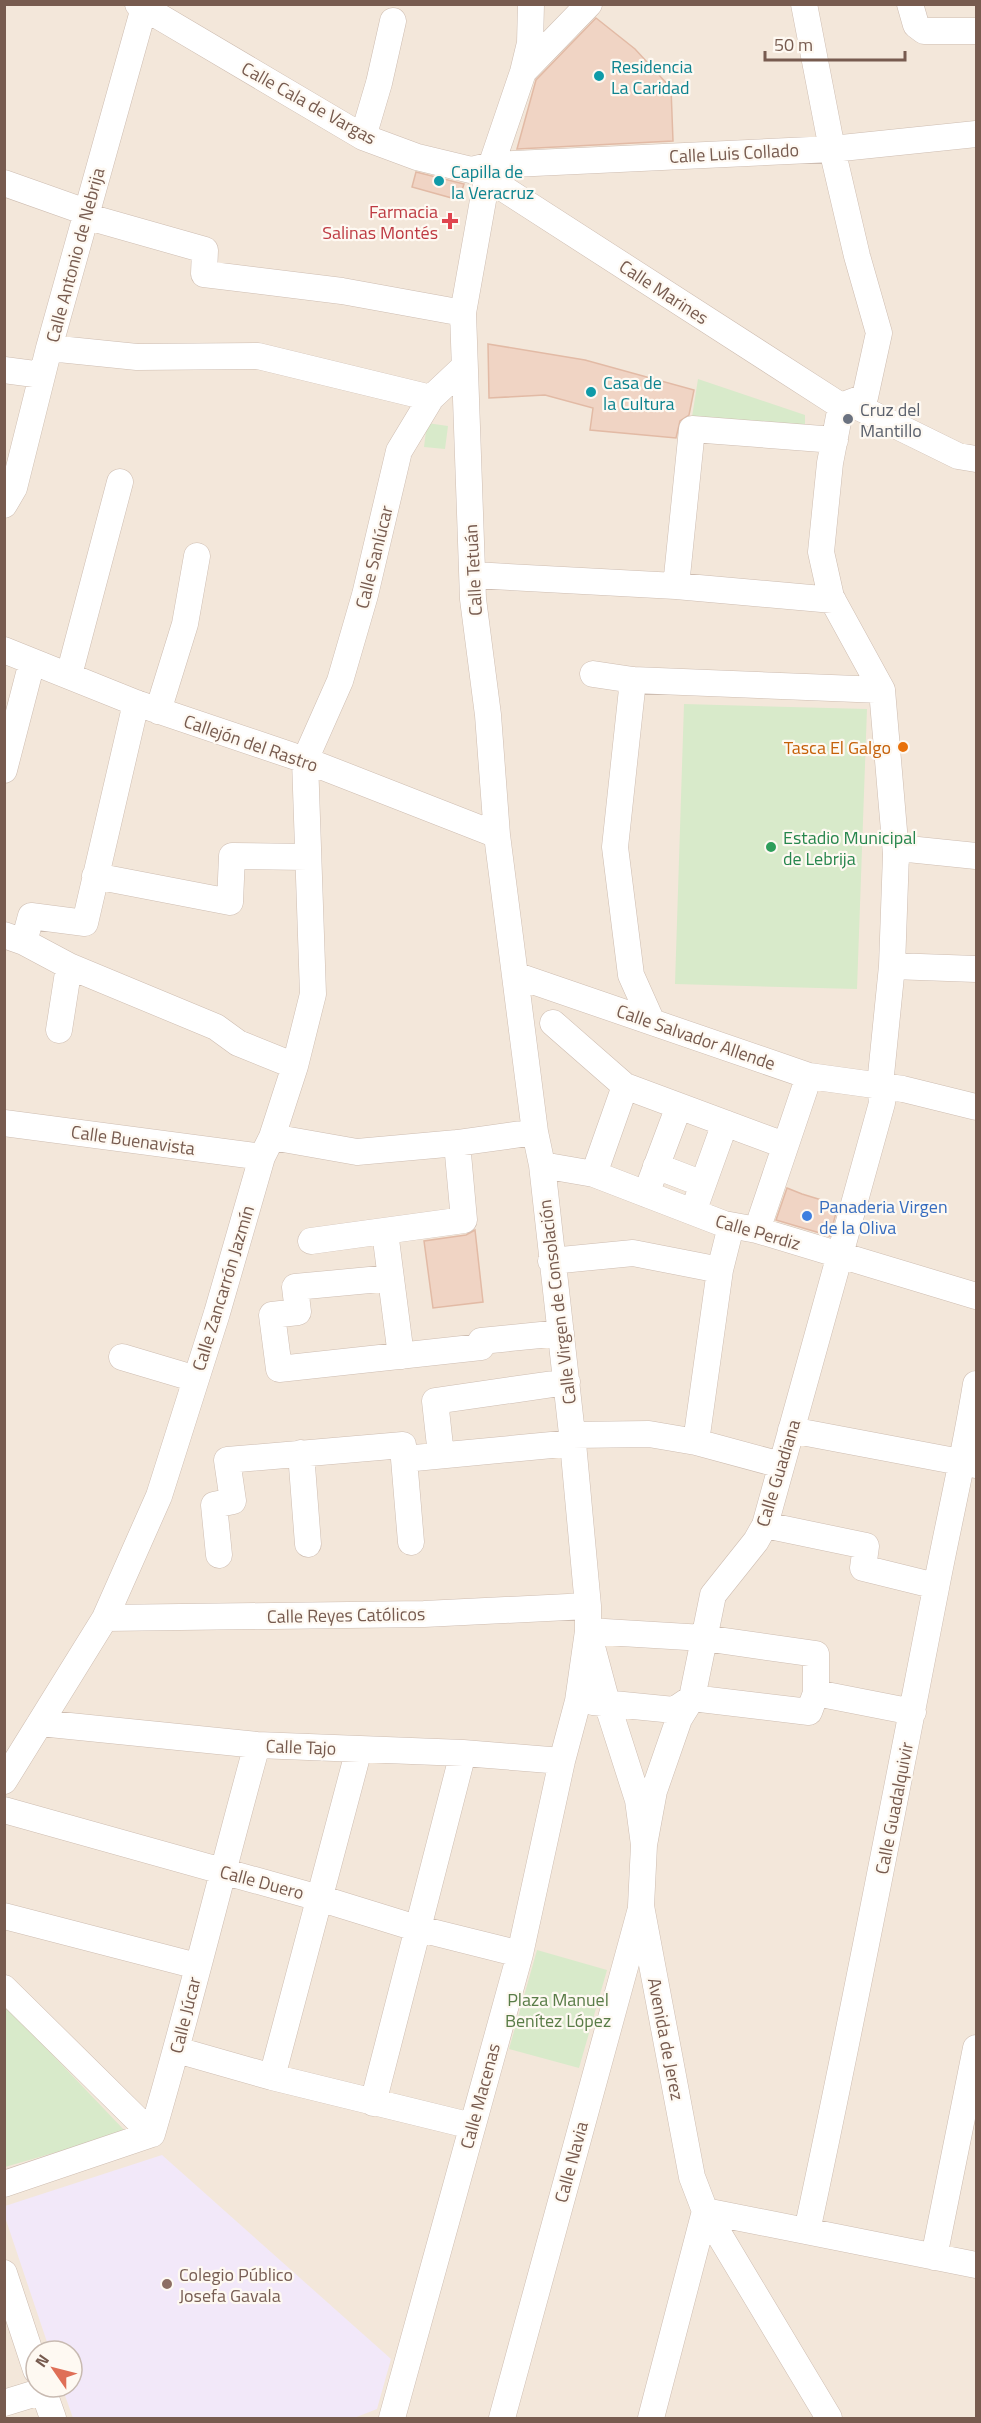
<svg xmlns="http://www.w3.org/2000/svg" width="981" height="2423" font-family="'Titillium Web',sans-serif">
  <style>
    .residential { fill: #f3e7da; fill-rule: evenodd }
    .education { fill: #f2e8f9 }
    .green { fill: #d8eaca }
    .building { fill: #f0d4c4; stroke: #e2baa5; stroke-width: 1.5 }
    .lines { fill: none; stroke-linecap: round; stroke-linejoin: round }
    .minor-casing { stroke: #cebdb1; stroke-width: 27 }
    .minor { stroke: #fff; stroke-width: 26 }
    .culture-dot { fill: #0f9aa8; stroke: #fef9f2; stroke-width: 2 }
    .health-dot { fill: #e0444e; stroke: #fef9f2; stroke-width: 2 }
    .worship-dot { fill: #6b7280; stroke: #fef9f2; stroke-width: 2 }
    .food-dot { fill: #e8710a; stroke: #fef9f2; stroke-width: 2 }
    .leisure-dot { fill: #2e9e5b; stroke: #fef9f2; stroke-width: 2 }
    .shop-dot { fill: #3f7fe0; stroke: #fef9f2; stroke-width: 2 }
    .education-dot { fill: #8d6e63; stroke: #fef9f2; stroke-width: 2 }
    .labels { text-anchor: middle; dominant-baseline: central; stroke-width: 4.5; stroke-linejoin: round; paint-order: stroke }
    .culture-label { font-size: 18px; fill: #0d838f; stroke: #fef9f2; text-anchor: start }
    .street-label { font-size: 18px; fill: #775b4f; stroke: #fef9f2 }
    .health-label { font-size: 18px; fill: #be3a42; stroke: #fef9f2; text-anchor: end }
    .worship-label { font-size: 18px; fill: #5b616d; stroke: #fef9f2; text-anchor: start }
    .food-label { font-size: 18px; fill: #c56008; stroke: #fef9f2; text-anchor: end }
    .leisure-label { font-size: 18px; fill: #27864d; stroke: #fef9f2; text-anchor: start }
    .shop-label { font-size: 18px; fill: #366cbe; stroke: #fef9f2; text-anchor: start }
    .park-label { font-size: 18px; fill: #597c47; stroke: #fef9f2 }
    .education-label { font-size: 18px; fill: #785e54; stroke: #fef9f2; text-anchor: start }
  </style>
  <rect width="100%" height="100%" fill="#fcf5eb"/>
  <path class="residential" d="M5,5H976V2418H5ZM36,2351H72V2387H36Z"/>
  <path class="education" d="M162,2155L391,2359L377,2409L354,2418H73L62,2387H72V2351H50L5,2217V2206Z"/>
  <path class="green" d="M698,379L805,415V426L692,417Z
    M427,423L448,426L445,449L424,447Z
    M684,704L867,709L857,989L675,984Z
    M537,1950L607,1970L579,2068L509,2049Z
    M5,2005L126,2132L5,2167Z"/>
  <path class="building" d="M596,18L635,49L671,88L673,141L517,149L536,80Z
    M416,172L464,184L459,200L412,187Z
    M488,344L585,360L694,390L689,415L680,421L676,438L590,430L593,408L545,395L489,398Z
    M787,1188L802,1194L838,1205L830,1236L776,1220Z
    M475,1230L483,1302L433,1308L424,1241L466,1235Z"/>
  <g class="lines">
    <defs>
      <path id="minor" d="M138,4L363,137L417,157L471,170L491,165L832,149L976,134
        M910,4L916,25L924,31H976
        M524,71L589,4
        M363,137L379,83L393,21
        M487,178L841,406
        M4,183L86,212
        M85,216L205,250L204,274L342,291L463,313
        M49,348L137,357L258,356L431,398
        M4,370L42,375
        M850,403L958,456L976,459
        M4,505L14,488L49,348L145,4
        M473,575L676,586L833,600
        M676,586L692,429L835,440
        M4,650L136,703L305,760L497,835
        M593,674L633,680L882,690
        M69,675L120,482
        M633,680L615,847L631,975L652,1022
        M158,711L185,624L197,556
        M4,770L32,662
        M896,854L908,849L976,856
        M95,876L230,902L232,856L308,857
        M4,935L24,942L69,966L216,1027L238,1043L295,1066
        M24,942L31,916L85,923L136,703
        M892,966L976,969
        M515,975L809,1076L903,1089L976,1107
        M553,1023L625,1086L784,1145
        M59,1030L69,966
        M4,1123L262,1157
        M272,1137L357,1152L457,1143L535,1132
        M542,1165L594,1174L724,1224L757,1230L976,1296
        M656,1166L703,1184
        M594,1174L625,1086
        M646,1194L679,1106
        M693,1212L725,1123
        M757,1230L809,1076
        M385,1232L401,1356
        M311,1241L464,1220L457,1143
        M551,1261L633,1253L720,1270
        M391,1278L295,1287L298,1312L272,1315L279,1369L481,1347V1341L561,1333
        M122,1357L196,1379
        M791,1430L976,1465
        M572,1435L649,1434L696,1442L781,1465
        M696,1442L720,1270L731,1226
        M301,1453L308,1544
        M441,1455L435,1401L567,1382
        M404,1459L411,1542
        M765,1525L866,1546L863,1568L936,1586
        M219,1555L214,1505L233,1501L227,1460L403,1445L404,1459L573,1443
        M105,1618L424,1614L588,1606
        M588,1631L704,1638L816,1654V1693
        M591,1643L607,1703L638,1800L644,1845L641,1906L692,2177L705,2211L829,2418
        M593,1702L674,1710L692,1698L809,1712L816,1693L913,1712
        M40,1723L257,1745L463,1753L562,1761
        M4,1781L105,1618L159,1496L217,1313L262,1157L272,1137L295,1066L313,994L305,760L340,681L365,595L399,451L431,398L464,367
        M4,1810L319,1898L416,1928L520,1954
        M644,1845L654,1791L679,1719L692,1698L713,1595L756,1541L765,1525L882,1103L880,1085L892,966L896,854L882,690L831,597L821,552L830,463L841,406L865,397L879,333L857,256L832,149L804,4
        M4,1916L197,1966
        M4,1988L152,2134
        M177,2050L272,2077L472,2126
        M272,2077L359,1749
        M373,2103L463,1753
        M4,2184L152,2134C190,2005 221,1875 257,1745
        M807,2231C853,2018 894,1803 936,1588C949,1520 965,1453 976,1384
        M934,2257L976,2048
        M4,2273L36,2370
        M42,2387L53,2418
        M4,2403L43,2391
        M392,2418L520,1954L562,1761L578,1701L588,1631V1606L573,1443L542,1165L535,1132L497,835L488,715L473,599L463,313L487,178L523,72L530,43L531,4
        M502,2418L640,1912
        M651,2418L705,2211L976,2265"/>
    </defs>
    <use href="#minor" class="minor-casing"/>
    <use href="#minor" class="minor"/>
  </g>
  <g class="culture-dot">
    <circle cx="599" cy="76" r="6"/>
    <circle cx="439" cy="181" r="6"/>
    <circle cx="591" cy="392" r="6"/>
  </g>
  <path class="health-dot" d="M447 212h6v6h6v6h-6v6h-6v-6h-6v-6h6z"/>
  <circle class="worship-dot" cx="848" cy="419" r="6"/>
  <circle class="food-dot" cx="903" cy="747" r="6"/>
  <circle class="leisure-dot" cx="771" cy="847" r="6"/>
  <circle class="shop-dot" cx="807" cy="1216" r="6"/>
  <circle class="education-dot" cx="167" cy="2284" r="6"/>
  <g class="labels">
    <g class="culture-label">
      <text x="611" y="66">Residencia<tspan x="611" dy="21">La Caridad</tspan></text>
      <text x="451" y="171">Capilla de<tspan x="451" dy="21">la Veracruz</tspan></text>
      <text x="603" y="382">Casa de<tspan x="603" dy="21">la Cultura</tspan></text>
    </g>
    <g class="street-label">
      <text transform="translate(309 103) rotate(29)">Calle Cala de Vargas</text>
      <text transform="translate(734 153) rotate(-3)">Calle Luis Collado</text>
      <text transform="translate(75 255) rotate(-75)">Calle Antonio de Nebrija</text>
      <text transform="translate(664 292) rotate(33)">Calle Marines</text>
      <text transform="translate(374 557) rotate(-76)">Calle Sanlúcar</text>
      <text transform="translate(473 570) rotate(-93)">Calle Tetuán</text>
      <text transform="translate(251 743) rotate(19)">Callejón del Rastro</text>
      <text transform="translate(696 1037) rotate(19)">Calle Salvador Allende</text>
      <text transform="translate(133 1140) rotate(8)">Calle Buenavista</text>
      <text transform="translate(758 1232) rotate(16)">Calle Perdiz</text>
      <text transform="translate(223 1288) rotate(-73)">Calle Zancarrón Jazmín</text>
      <text transform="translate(557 1302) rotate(-97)">Calle Virgen de Consolación</text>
      <text transform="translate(778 1473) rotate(-73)">Calle Guadiana</text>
      <text transform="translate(346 1615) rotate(-1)">Calle Reyes Católicos</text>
      <text transform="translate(301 1747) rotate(2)">Calle Tajo</text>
      <text transform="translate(894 1808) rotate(-79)">Calle Guadalquivir</text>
      <text transform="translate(262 1882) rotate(15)">Calle Duero</text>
      <text transform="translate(185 2015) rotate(-76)">Calle Júcar</text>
      <text transform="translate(666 2039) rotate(79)">Avenida de Jerez</text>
      <text transform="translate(480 2096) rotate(-75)">Calle Macenas</text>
      <text transform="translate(571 2162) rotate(-75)">Calle Navia</text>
    </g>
    <g class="health-label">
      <text x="438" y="211">Farmacia<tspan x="438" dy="21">Salinas Montés</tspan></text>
    </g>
    <g class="worship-label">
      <text x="860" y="409">Cruz del<tspan x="860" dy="21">Mantillo</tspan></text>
    </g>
    <g class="food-label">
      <text x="891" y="747">Tasca El Galgo</text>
    </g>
    <g class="leisure-label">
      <text x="783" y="837">Estadio Municipal<tspan x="783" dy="21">de Lebrija</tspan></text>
    </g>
    <g class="shop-label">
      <text x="819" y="1206">Panaderia Virgen<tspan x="819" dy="21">de la Oliva</tspan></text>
    </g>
    <g class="park-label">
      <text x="558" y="1999">Plaza Manuel<tspan x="558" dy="21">Benítez López</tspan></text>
    </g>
    <g class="education-label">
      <text x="179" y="2274">Colegio Público<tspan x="179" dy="21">Josefa Gavala</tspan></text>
    </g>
  </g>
  <rect width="981" height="2423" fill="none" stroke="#775b4f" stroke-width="12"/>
  <g transform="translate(54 2369) rotate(305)"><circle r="28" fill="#fef9f2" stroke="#c8bab1" stroke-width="1.5"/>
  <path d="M0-4.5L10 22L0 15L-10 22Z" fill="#df6f57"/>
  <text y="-9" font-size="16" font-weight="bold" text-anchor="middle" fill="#775b4f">N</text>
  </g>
  <path d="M765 51v9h140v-9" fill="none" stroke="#775b4f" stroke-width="3"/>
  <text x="774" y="51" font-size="18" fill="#775b4f" stroke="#fef9f2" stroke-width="4.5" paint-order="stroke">50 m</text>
</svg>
